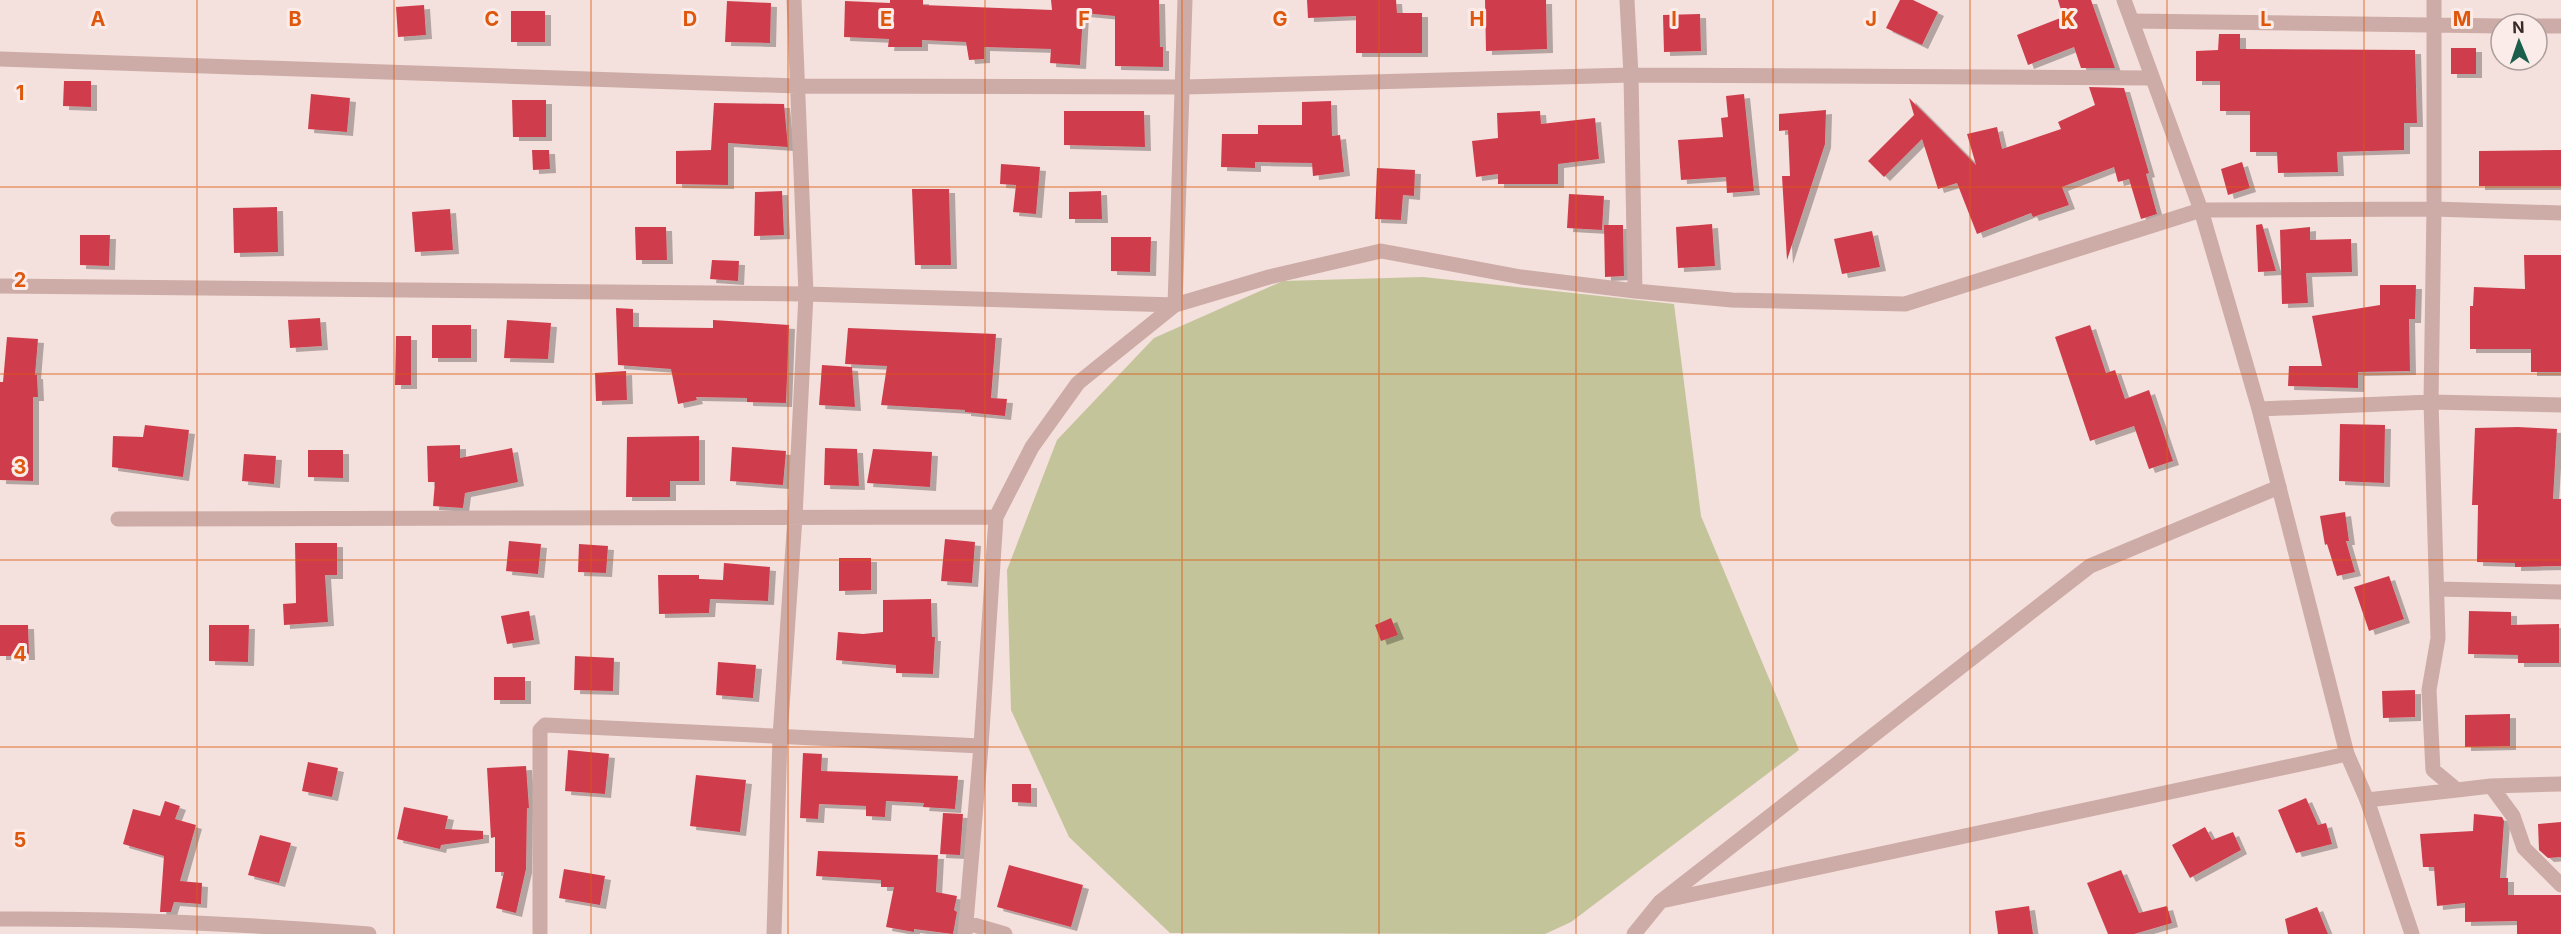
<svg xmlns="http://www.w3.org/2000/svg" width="2561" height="934" font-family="Inter,sans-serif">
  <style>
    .green { fill: #c4c49a }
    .building { fill: #cf3e4d; filter: url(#shadow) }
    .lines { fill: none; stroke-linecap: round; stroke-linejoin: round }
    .minor { stroke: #cdaba6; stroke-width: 15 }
    .tertiary { stroke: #cdaba6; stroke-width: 15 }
    .grid { fill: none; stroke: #df570d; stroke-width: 1.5; stroke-opacity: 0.55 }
    .grid-label { font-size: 20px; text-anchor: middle; font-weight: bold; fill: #df570d; stroke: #fbece9; stroke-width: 6; stroke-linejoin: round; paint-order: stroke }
  </style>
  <defs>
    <filter id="shadow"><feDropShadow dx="6" dy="4" stdDeviation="0" flood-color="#0004"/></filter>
  </defs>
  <rect width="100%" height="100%" fill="#f4e0dc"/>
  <path class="green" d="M1423,277L1674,304L1701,516L1799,750L1571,922L1545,934L1170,933L1069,837L1011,710L1007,570L1057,440L1154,338L1283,281Z"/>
  <path class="building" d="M890,0H923V5L1052,10L1051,0H1159L1160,47H1163V67L1115,66V16L1083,13L1080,65L1050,63L1051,49L984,47V59L969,60L966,42L922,40V47H888L889,39L844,37L845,1L890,3Z
    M1307,0H1396L1397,13H1422V53H1356V16L1308,18Z
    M1485,0H1546L1547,49L1486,51Z
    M1900,0H1913L1938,12L1922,45L1886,28Z
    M2058,0H2091L2115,68H2081L2074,47L2028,65L2017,35L2063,17Z
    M727,1L771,3L770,43L725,42Z
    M424,5L426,35L398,37L396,7Z
    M511,11H545V42H511Z
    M1700,14L1701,51L1664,52L1663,15Z
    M2219,34H2240V49L2415,50L2417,123H2404V150L2337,152L2338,172L2278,173L2277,152H2250V111H2220V81H2196V51L2218,50Z
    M2451,48H2476V74H2451Z
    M64,81H91V107L63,106Z
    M2089,87L2124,88L2149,173L2146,174L2157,214L2141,219L2129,179L2118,182L2114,167L2062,187L2069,205L2033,217L2031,213L1977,234L1957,183L1938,189L1922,139L1884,177L1868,161L1914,115L1909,98L1976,165L1967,134L1997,127L2002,149L2061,129L2058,122L2095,105Z
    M311,94L350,98L347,132L308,129Z
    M1744,94L1754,191L1727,193L1726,177L1681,180L1678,140L1723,137L1721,118L1728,117L1726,96Z
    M512,100H546V137H513Z
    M1331,101L1332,136L1340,135L1344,172L1313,176L1312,163L1255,162V168L1221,167L1222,134H1258V125H1302V102Z
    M714,103L784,104L788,147L728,143V185L676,184V151L711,150Z
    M1826,110L1825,144L1787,260L1782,176H1790L1788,130L1779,131V114Z
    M1064,111H1144L1145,147L1064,145Z
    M1540,111L1541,124L1595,118L1599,159L1558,164V184H1498V174L1476,177L1472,141L1498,138L1497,113Z
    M532,150H549L550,169L533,170Z
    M2561,150V186H2479V151Z
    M2242,162L2250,188L2228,195L2221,169Z
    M1001,164L1040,167L1036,214L1013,212L1016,185L1000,184Z
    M1377,168L1415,170L1414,196L1403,195L1401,220L1375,219Z
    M912,189H949L951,265H915Z
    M782,191L784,235L754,236L755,192Z
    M1101,191L1102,219H1069V192Z
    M1569,194L1604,196L1602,230L1567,228Z
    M277,207L278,252L234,253L233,208Z
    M450,209L453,250L415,252L412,212Z
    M1712,224L1715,266L1678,268L1676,227Z
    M2262,224L2276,271L2258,272L2256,225Z
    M1604,225H1623L1624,276L1605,277Z
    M635,227H666L667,260H636Z
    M2310,227V240L2351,239L2352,272L2306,273L2308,303L2282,304L2280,230Z
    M1872,231L1880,267L1842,274L1834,239Z
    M80,235H110L109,266L80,265Z
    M1111,237H1151L1150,272L1111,271Z
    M2524,255H2561V372H2531V349H2470V306H2473L2474,287L2525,289Z
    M712,260L739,261L738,281L710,279Z
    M2380,285H2416L2415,319H2409L2410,371L2358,372V388L2288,386L2289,366H2322L2312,316L2380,305Z
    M616,308L633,309V327L713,328V320L789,325L786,403L747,402V398L696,397L697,400L678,404L671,369L618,365Z
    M320,318L322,346L290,348L288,320Z
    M507,320L551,323L548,359L504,358Z
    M432,325H471V358H432Z
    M2090,325L2106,373L2115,370L2125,399L2149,390L2173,461L2149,469L2134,426L2090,441L2055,337Z
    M848,328L996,334L991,398L1007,399L1005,416L965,412V410L881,405L887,366L845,364Z
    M396,336H411V385H395Z
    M7,337L38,339L35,375H37L38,397H33V481L0,480V382H3Z
    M822,365L852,367L855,407L819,405Z
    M626,371L627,400L596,401L595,373Z
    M2340,424L2385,425L2384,483L2339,481Z
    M145,425L189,430L183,477L112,467L113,436L143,437Z
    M2518,427L2557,429L2553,499H2561V566L2515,567V563L2477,562L2478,505H2472L2475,428Z
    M699,436V481H670V497H626L627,437Z
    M460,445V458L512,448L518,482L465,493L463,508L433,506L435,482H428L427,446Z
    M732,447L786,451L783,485L730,481Z
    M825,448L857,449L859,486L824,485Z
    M873,449L932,452L930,487L867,483Z
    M308,450H343V478L308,477Z
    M244,454L276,456L274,484L242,481Z
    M2345,512L2349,541H2346L2355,572L2337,576L2327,544L2325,545L2320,516Z
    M945,539L975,542L972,583L941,581Z
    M509,541L541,544L538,574L506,571Z
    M295,543H337V575H325L328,622L284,625L283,604L296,603Z
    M579,544L608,546L606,573L578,572Z
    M839,558H871V590L839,591Z
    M724,563L770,567L768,601L710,599L709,613L659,614L658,575H699V579L723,580Z
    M2389,576L2404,619L2369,631L2354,587Z
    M931,599L932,637H935L933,674L896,673V665L836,660L838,632L863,634L883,632V600Z
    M529,611L534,640L507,644L501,616Z
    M2469,611L2511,612V625L2559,624V663H2518V655L2468,654Z
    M1391,618L1398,635L1381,641L1375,625Z
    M0,625H28L29,656H0Z
    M209,625H249L248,662L209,661Z
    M575,656L614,658L613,691L574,690Z
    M718,662L756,665L753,698L716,695Z
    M494,677H525V700H494Z
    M2415,690V717L2383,718L2382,691Z
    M2510,714V746L2465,747V715Z
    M568,750L609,754L605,794L565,791Z
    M803,753L822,754L821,771L958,776L955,809L923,807L924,803L886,801L885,817L866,816V806L819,804L818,819L800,818Z
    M308,762L338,768L332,797L302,791Z
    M526,766L529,808H527L526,869L516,913L496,908L504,872H495V837L491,838L487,768Z
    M696,775L746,780L740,832L690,826Z
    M1012,784H1031V803L1012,802Z
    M2306,798L2318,825L2326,823L2332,844L2296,853L2278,810Z
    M165,801L180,806L175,819L196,825L180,881L202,883L201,904L174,902L171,912H160L164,856L123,844L133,809L160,816Z
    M404,807L448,816L445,829L483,831V839L441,845L440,849L397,839Z
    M943,813L963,814L960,855L940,854Z
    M2474,814L2502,817L2504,821L2500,878H2508V895H2561V934H2517V921L2465,922V903L2437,906L2434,867H2423L2420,834L2473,831Z
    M2561,822V857L2548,858L2539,850L2538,824Z
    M2205,827L2212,840L2233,832L2241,850L2190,878L2172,845Z
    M260,835L291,843L279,883L248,875Z
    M818,851L938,855L936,892L957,896L954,910L957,912L953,934L914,929V932L886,927L894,887H881V880L816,876Z
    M1009,865L1083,885L1071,927L997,907Z
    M564,869L605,876L600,905L559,898Z
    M2121,870L2139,913L2167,906L2172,923L2134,934H2108L2087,883Z
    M2029,906L2033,934H1998L1995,911Z
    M2317,907L2328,934H2288L2285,919Z"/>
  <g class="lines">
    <path class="minor" d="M1627,0L1631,75L1635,291
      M2132,21L2501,26
      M2537,26H2561
      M0,59L797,86L1184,87L1631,75L2152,78
      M0,286L806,294L1175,305L1269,277L1381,251L1521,277L1635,291L1732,300L1905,304L2201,210L2434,209L2561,213
      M2259,409L2431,402L2561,405
      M118,519L996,517
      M2437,589L2561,592
      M2491,786L2513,816L2524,848L2561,885
      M2457,790L2491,786L2561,784
      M2367,800L2457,790L2433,770L2429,690L2438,638L2431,402L2434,209V0
      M1666,900L2347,754
      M0,919C123,918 246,924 369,934
      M967,923L1005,934
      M540,934V730L545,725L981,746
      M774,934L780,737L795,517L806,294L794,0
      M965,934L981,746L996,517L1032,447L1078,383L1175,305L1185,0
      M1634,934L1660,902L2090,566L2279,487"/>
    <path class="tertiary" d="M2124,0L2201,210L2259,409L2347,754L2367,800L2412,934"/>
  </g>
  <path class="grid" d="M197,0V934M394,0V934M591,0V934M788,0V934M985,0V934M1182,0V934M1379,0V934M1576,0V934M1773,0V934M1970,0V934M2167,0V934M2364,0V934M0,187H2561M0,374H2561M0,560H2561M0,747H2561"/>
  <g class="grid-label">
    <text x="98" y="26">A</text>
    <text x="295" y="26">B</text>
    <text x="492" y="26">C</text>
    <text x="690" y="26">D</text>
    <text x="886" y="26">E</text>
    <text x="1084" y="26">F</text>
    <text x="1280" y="26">G</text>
    <text x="1477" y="26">H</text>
    <text x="1674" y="26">I</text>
    <text x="1871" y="26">J</text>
    <text x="2068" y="26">K</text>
    <text x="2266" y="26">L</text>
    <text x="2462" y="26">M</text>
    <text x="20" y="100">1</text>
    <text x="20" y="287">2</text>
    <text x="20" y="474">3</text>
    <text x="20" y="661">4</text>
    <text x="20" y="847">5</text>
  </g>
  <g transform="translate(2519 42) rotate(358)"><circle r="28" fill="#fbece9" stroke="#ad9e9c" stroke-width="1.5"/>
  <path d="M0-4.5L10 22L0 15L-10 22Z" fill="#1a5e4b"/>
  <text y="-9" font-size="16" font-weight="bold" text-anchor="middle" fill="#392828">N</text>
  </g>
</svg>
